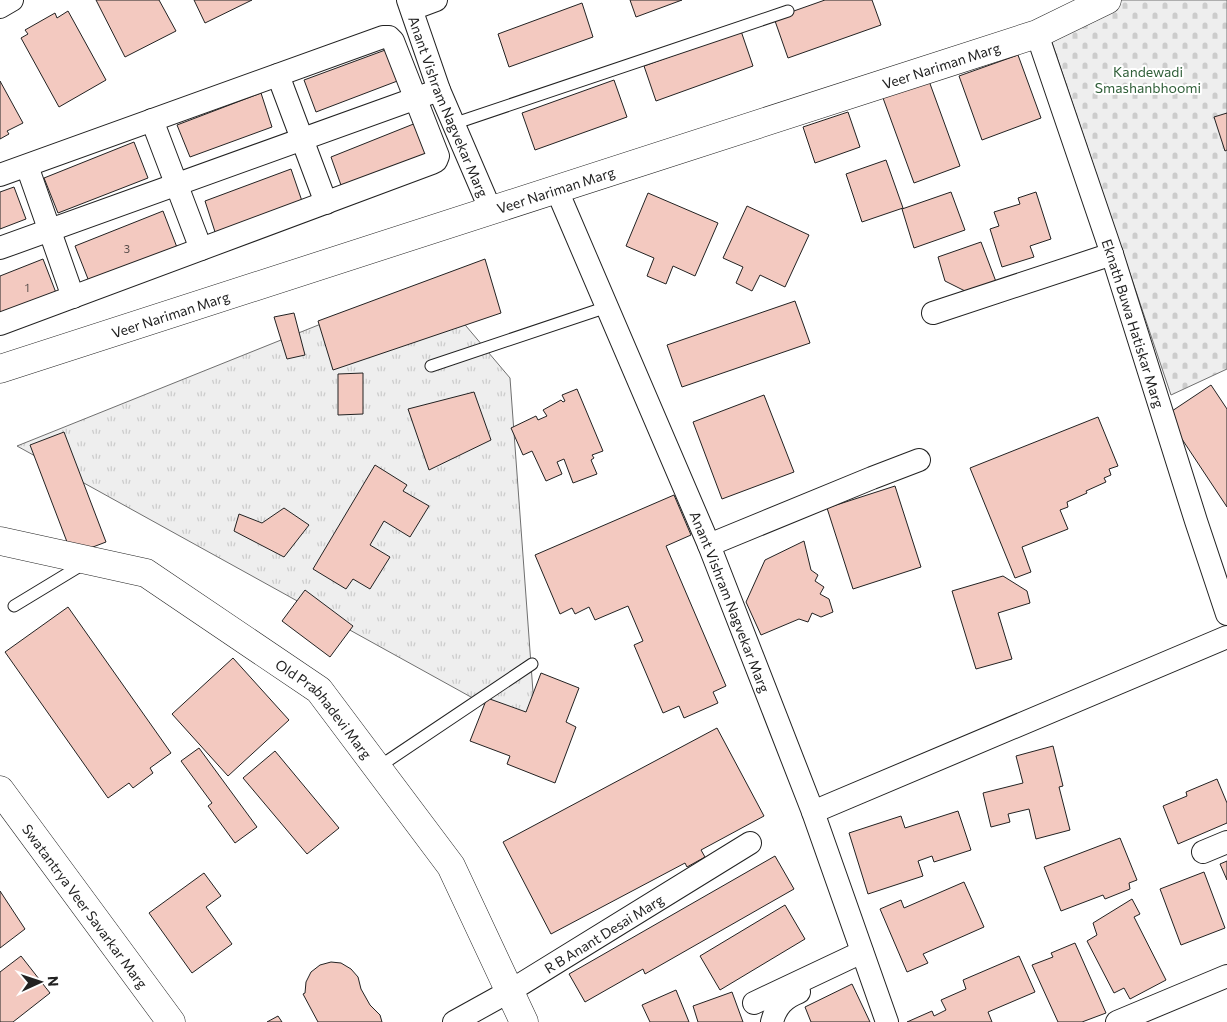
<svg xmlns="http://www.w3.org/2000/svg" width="1227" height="1022" font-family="Commissioner,sans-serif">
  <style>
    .grass { fill: url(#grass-tufts); stroke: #6f6f6f }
    .cemetery { fill: url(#cemetery-stones); stroke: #6f6f6f }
    .building { fill: #f3c9c0; stroke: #222 }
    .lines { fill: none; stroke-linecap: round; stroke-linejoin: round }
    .service-casing { stroke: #222; stroke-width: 13 }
    .minor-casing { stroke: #222; stroke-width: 24 }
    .tertiary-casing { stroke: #222; stroke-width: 29 }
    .primary-casing { stroke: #222; stroke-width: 29 }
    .service { stroke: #fff; stroke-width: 11 }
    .minor { stroke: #fff; stroke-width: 22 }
    .tertiary { stroke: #fff; stroke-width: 28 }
    .primary { stroke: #fff; stroke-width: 28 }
    .labels { text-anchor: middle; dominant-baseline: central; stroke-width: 4; stroke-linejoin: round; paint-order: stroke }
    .number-label { font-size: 11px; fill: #564c4a }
    .street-label { font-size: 14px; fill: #222; stroke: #fff }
    .park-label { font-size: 14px; fill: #2f5e38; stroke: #fff }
  </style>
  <defs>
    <pattern id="grass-tufts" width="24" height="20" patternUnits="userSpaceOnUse" patternTransform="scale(1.25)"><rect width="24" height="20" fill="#eee"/><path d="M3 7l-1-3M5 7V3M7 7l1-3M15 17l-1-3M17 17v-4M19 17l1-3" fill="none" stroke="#ccc"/></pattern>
    <pattern id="cemetery-stones" width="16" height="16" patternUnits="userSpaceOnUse" patternTransform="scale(1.25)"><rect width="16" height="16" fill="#eee"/><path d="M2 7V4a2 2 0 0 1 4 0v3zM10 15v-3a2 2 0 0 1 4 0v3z" fill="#ccc"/></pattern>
  </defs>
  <rect width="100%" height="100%" fill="#fff"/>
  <path class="grass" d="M428,281L510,378L536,733L17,446Z"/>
  <path class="cemetery" d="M1083,0H1227V369L1171,395L1043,16Z"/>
  <path class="building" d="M96,0H159L176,31L125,57Z
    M194,0H252L205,23Z
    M630,0H682L636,17Z
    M825,0H872L881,25L788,58L774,18Z
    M582,3L593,37L509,67L498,34Z
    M68,11L106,80L59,107L21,38L28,34L25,30L55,13L57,18Z
    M741,31L753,66L656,101L644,66Z
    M388,49L400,80L316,112L304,80Z
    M1018,55L1041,118L982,140L959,76Z
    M614,80L627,117L535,150L522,113Z
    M0,81L23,123L7,131L9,134L0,139Z
    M929,81L960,166L914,183L883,98Z
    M261,93L272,127L190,157L177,125Z
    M848,112L860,147L815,163L803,127Z
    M1227,113V150L1225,151L1214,117Z
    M416,123L431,156L342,188L331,157Z
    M134,142L148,178L58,213L44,178Z
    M886,160L903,208L862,222L846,174Z
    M291,169L303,204L217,238L205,201Z
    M14,187L26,219L0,229V192Z
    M951,192L965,230L914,248L902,209Z
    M1036,192L1051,239L1030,246L1034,257L1002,267L990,229L999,226L994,212L1020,204L1018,198Z
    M648,193L718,223L695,276L673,266L666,284L647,276L654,258L626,246Z
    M747,206L809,235L785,287L760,275L752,291L736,283L743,267L723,258Z
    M163,211L178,250L90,284L75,246Z
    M981,242L998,287L975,296L945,281L938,257Z
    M43,259L58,298L0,320V276Z
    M485,259L501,313L333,370L318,321Z
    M795,301L810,343L682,387L667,345Z
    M294,313L305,355L287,359L274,317Z
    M363,373V414L338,415V374Z
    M1211,385L1227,409V507L1166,415Z
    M577,389L603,451L592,455L594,458L591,460L597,474L573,483L564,459L557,462L562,474L546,481L532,451L523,455L511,428L536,416L538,420L547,416L543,410L561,400L563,402L565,401L562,395Z
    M474,392L491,440L429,470L408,409Z
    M764,395L794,472L722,499L693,422Z
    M1098,417L1118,466L1109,469L1111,475L1104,478L1106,482L1086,491L1087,493L1067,502L1068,507L1060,510L1068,529L1022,547L1031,572L1015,578L970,468Z
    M64,432L106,542L72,555L30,445Z
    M375,465L407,485L403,491L429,506L410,537L384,521L370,545L390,557L370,589L353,579L346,589L313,569Z
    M895,486L921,567L853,589L827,508Z
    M674,495L691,535L666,546L726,686L713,692L718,703L684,718L679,706L663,713L634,645L643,641L628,606L595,620L589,607L575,614L572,608L560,614L535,555Z
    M284,508L309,525L284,557L234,531L239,514L262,523Z
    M804,541L811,570L818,575L815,581L824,587L820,594L829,599L833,612L821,617L812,613L808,622L799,619L761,635L746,602L765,560Z
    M1003,576L1027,591L1030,603L998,613L1012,659L976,669L952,591Z
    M305,590L353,626L330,657L282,621Z
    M68,607L171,753L150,768L153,773L133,788L129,783L108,798L5,652Z
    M233,658L289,720L228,776L172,714Z
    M541,673L579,688L566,722L576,727L555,783L507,764L510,756L470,741L487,698L526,712Z
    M717,728L764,816L701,850L705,857L687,867L685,863L551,934L503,842Z
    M1053,746L1063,786L1059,787L1070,830L1036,839L1029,809L1008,814L1010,822L991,827L983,793L1023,783L1016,756Z
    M199,748L257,827L235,843L208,806L212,803L181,761Z
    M275,751L339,828L307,854L243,778Z
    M1217,779L1227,803V823L1178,844L1163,806L1187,796L1186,792Z
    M958,811L971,850L934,862L932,856L918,861L923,876L868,894L849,833L901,816L905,828Z
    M1120,838L1137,880L1129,883L1130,889L1105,899L1103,895L1061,911L1044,867Z
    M775,856L794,889L645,974L643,969L585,1002L569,974Z
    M1227,861V880L1220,864Z
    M1204,872L1225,928L1181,945L1160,889Z
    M204,873L221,896L206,907L232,944L192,973L149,913Z
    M964,882L984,927L923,954L928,963L907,972L880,909L901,900L904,908Z
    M0,891L25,929L0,948Z
    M1132,899L1140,914L1134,917L1166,980L1130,999L1124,988L1114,993L1087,941L1097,935L1093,923Z
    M785,905L805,939L720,990L700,956Z
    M1075,943L1106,1013L1082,1022H1058L1032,965L1053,957L1051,953Z
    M21,956L50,993L13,1022H0V972Z
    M1019,956L1035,992L988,1012L992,1022H907L932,1011L934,1016L946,1010L941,1000L966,989L963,980Z
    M331,962L341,963L351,969L358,977L361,989L370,1005L380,1015L382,1022H318L303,994L305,993L306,982L311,972L320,965Z
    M852,984L870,1022H811L805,1007Z
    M676,990L689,1022H650L642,1005Z
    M732,992L743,1022H698L693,1006Z
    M278,1016L282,1022H267Z"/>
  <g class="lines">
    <defs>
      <path id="service" d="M453,124L788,11
        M431,366L607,307
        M14,606L85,563
        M377,768L532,664"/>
      <g id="minor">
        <path id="s1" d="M408,0L439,90L491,211"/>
        <path d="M0,7L12,0"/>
        <path d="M412,9L436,0"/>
        <path id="s2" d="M1037,34L1112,254L1196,521L1227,614"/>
        <path d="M278,75L326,203"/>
        <path d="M152,120L201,249"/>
        <path d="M27,166L73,297"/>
        <path d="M0,175L383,37H389L393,41L438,156L436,161L432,163L0,324"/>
        <path id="s3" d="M556,188L709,545L813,812L887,1022"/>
        <path d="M0,248L439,90"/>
        <path d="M933,313L1112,254"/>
        <path d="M709,545L872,478L919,460"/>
        <path d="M813,812L1227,637"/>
        <path d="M1203,852L1227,842"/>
        <path d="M754,1003L862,952"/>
        <path id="s4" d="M454,1022L510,991L750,843"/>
        <path d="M772,1022C776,1006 784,998 799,992"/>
        <path d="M1117,1022L1227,976"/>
      </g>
      <g id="tertiary">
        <path id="s5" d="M0,369L1037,34L1107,0"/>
        <path id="s6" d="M0,541L146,573L319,690L451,866L524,1022"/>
      </g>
      <g id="primary">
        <path id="s7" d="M0,790L171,1022"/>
      </g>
    </defs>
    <use href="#service" class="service-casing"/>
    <use href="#minor" class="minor-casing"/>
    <use href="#tertiary" class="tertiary-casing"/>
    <use href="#primary" class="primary-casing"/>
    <use href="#service" class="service"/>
    <use href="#minor" class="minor"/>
    <use href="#tertiary" class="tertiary"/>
    <use href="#primary" class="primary"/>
  </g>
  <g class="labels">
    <g class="number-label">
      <text x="127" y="248">3</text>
      <text x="27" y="287">1</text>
    </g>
    <g class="street-label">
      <text stroke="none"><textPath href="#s5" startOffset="989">Veer Nariman Marg</textPath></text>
      <text stroke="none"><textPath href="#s1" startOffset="114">Anant Vishram Nagvekar Marg</textPath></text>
      <text stroke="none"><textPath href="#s5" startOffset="584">Veer Nariman Marg</textPath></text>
      <text stroke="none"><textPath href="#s5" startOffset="179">Veer Nariman Marg</textPath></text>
      <text stroke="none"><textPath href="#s2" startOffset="305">Eknath Buwa Hatiskar Marg</textPath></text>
      <text stroke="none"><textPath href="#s3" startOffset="449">Anant Vishram Nagvekar Marg</textPath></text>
      <text stroke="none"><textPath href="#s6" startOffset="375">Old Prabhadevi Marg</textPath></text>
      <text stroke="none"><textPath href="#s7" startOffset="144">Swatantrya Veer Savarkar Marg</textPath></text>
      <text stroke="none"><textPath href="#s4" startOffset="174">R B Anant Desai Marg</textPath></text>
    </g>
    <g class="park-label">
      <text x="1148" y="71">Kandewadi<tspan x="1148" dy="16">Smashanbhoomi</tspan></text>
    </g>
  </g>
  <g transform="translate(40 982) rotate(87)" stroke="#ffffff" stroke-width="4" paint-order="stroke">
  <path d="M0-4L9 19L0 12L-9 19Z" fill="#222222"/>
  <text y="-8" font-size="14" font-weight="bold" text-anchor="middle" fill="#222222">N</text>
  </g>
</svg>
